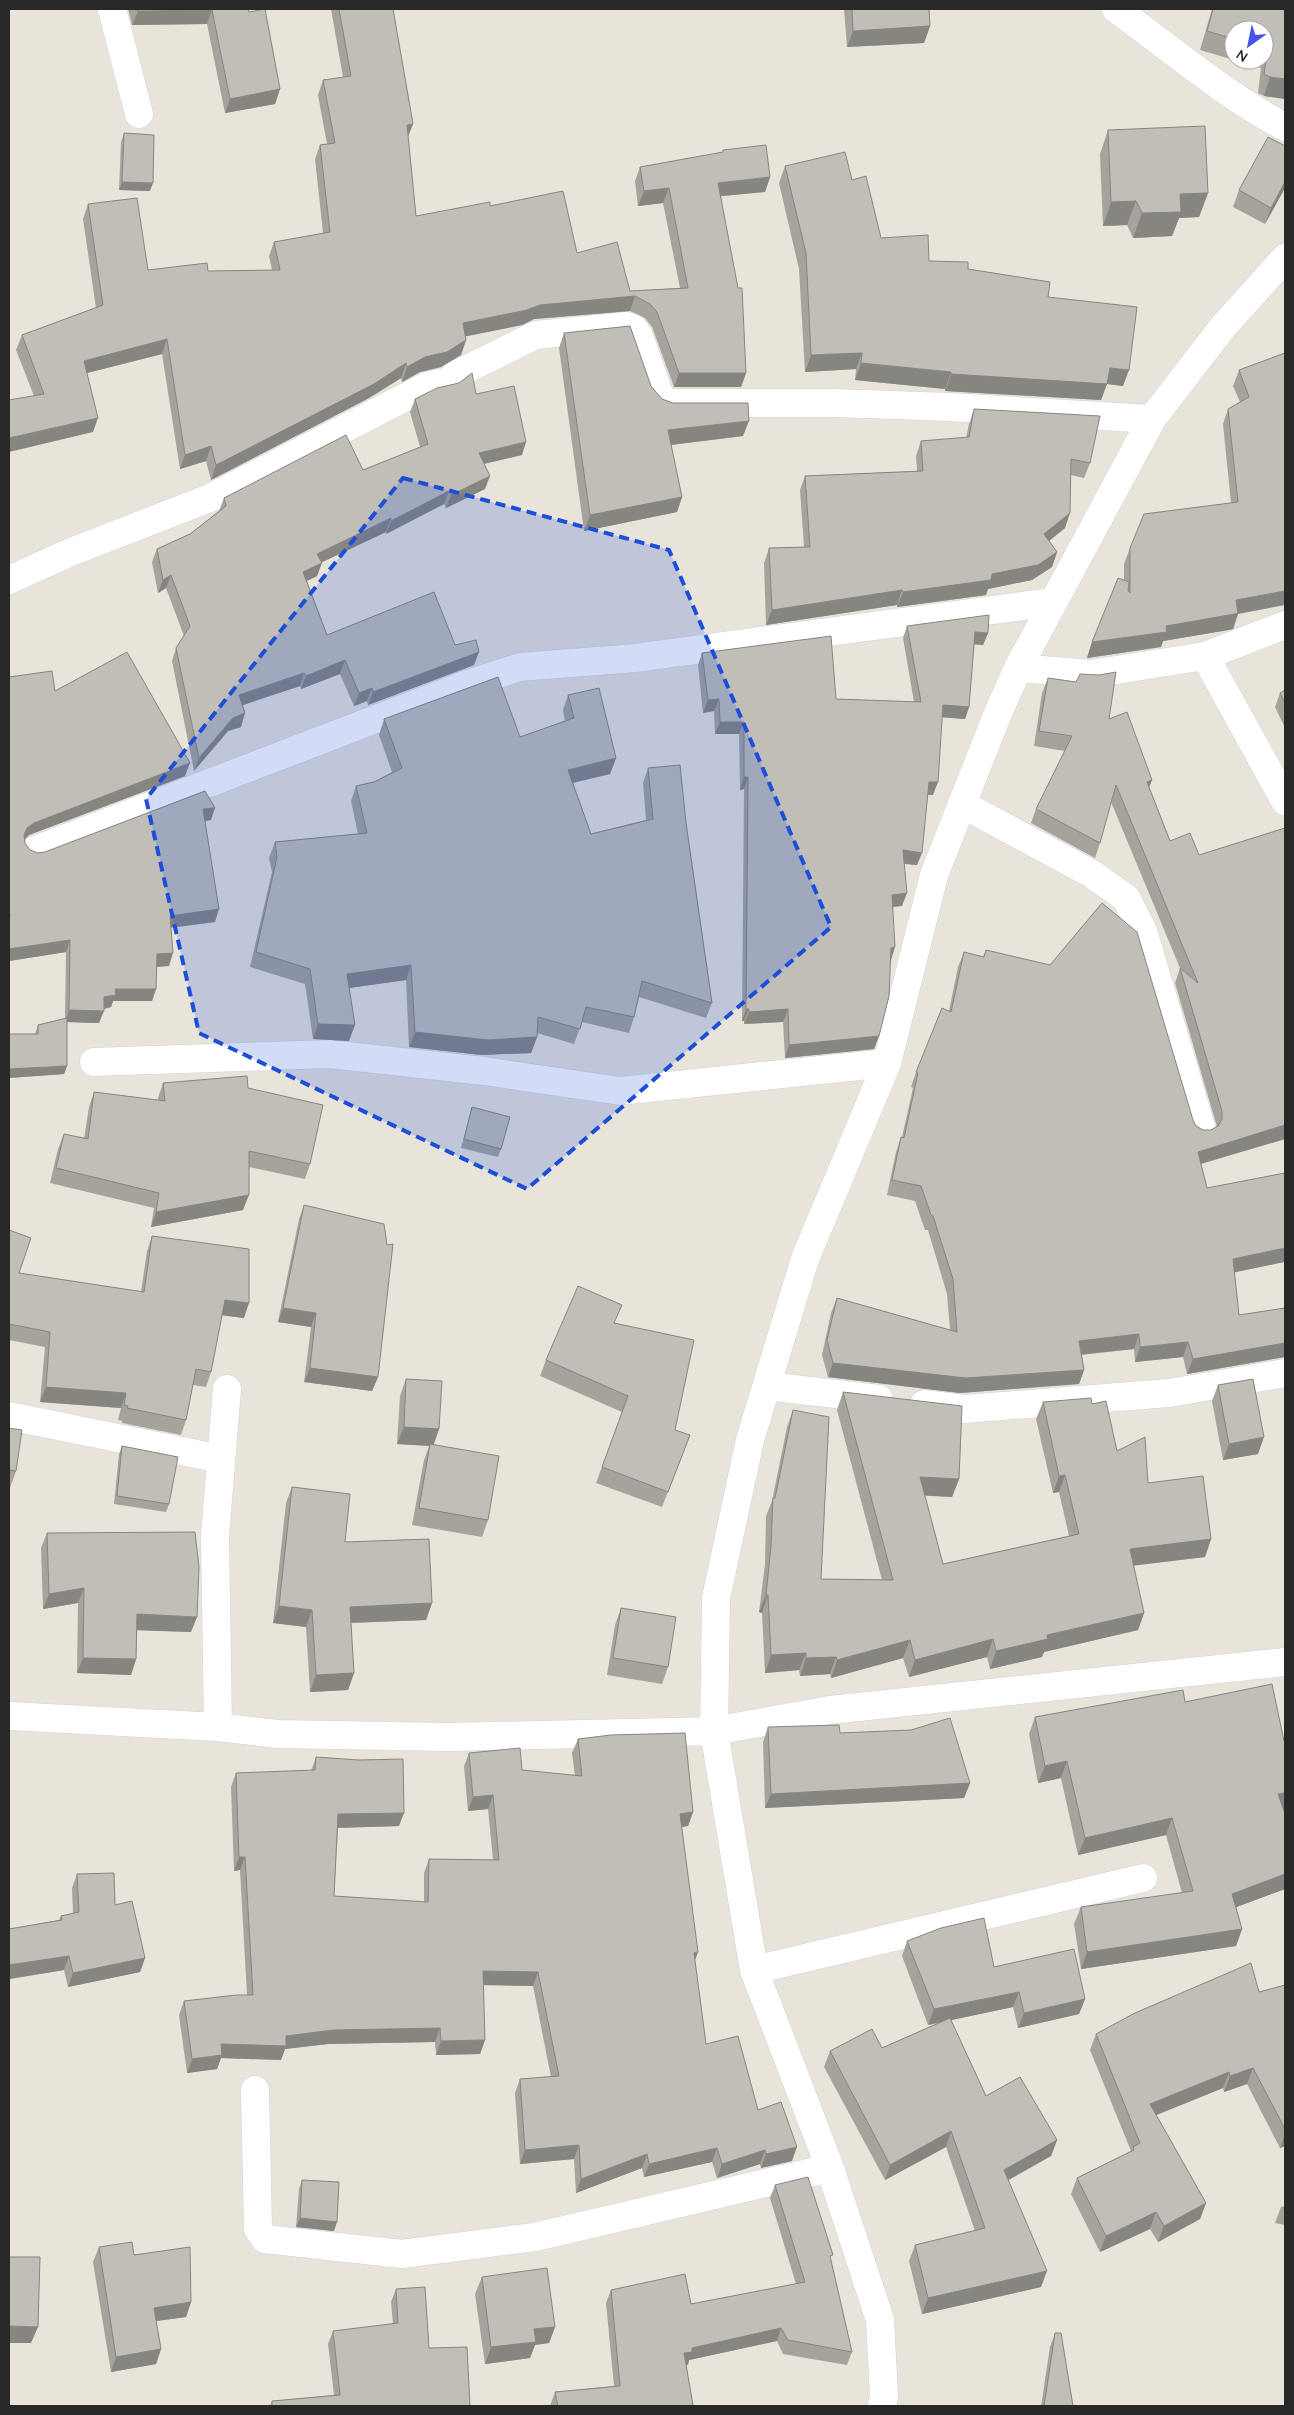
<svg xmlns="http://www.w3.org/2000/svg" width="1294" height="2415" font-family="Quicksand,sans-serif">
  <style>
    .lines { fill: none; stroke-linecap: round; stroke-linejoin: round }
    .minor-casing { stroke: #cfd1e0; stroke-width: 29 }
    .minor { stroke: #fff; stroke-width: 28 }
    .wall { fill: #a6a39d }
    .shaded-wall { fill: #878580 }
    .building { fill: #c1beb7; stroke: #878580 }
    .marked { fill: #1d4ed8; fill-opacity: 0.2; stroke: #1d4ed8; stroke-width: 4; stroke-dasharray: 10 6; stroke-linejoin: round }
  </style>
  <rect width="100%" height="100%" fill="#e9e4da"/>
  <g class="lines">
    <defs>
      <path id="minor" d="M112,9L139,114
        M1116,9C1171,49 1225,95 1285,127
        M9,580L71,552L210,498L427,386L450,381L455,375L536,335L626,326L633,328L639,336L660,396L667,403H835L950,407L1152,419
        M1205,656L1285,801
        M1018,668L1091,674L1205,656L1285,625
        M962,804L1092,874L1126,898L1143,931L1202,1130
        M35,850L467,684L520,667L635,658L1053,602
        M94,1062L329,1054L484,1071L620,1091L887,1063
        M767,1386L879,1399
        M924,1404L964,1409L1169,1393L1285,1373
        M9,1416L221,1459
        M9,1716L218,1727L277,1734L449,1737L714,1731L830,1710L1285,1662
        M218,1727L215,1536L227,1389
        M754,1970L1143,1878
        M255,2090L258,2229L265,2239L402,2254L535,2237L830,2168
        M882,2406L884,2396L880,2320L830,2168L754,1970L714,1731L716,1598L750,1440L805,1259L887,1063L934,875L998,713L1018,668L1152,419L1222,328L1285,258"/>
    </defs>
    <use href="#minor" class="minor-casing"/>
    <use href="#minor" class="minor"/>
  </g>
  <path class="wall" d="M128,9H248L249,12L280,89L275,104L225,113L207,24L132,25Z
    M331,9H393L413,124L408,136L416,216L490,206L577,253L630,291L680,288L663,203L638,206L635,181L640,167L722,153L723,150L770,177L765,192L721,196L746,373L741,387H674L652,327L645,318L630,311L534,319L522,325L465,336L466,340L461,355L441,367L420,372L402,382L401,378L369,398L211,480L206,461L180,469L162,354L87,373L93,432L34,396L16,350L22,335L96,308L83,219L88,204L148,270L208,271L272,270L269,256L274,242L323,233L315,159L320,145L327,144L318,95L323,80L343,77Z
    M844,9H929L930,26L924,43L847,47Z
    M1212,9H1285V99L1264,96L1258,93L1261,68L1234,60H1264V30H1234V60L1200,50Z
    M1108,130L1208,193L1199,217L1179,218L1172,236L1133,238L1127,225L1103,226L1100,154Z
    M124,133L150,191L119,190L121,142Z
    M785,166L852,180L881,238L929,261L968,269L1048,297L1123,386L1107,384L1101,400L945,391V389L855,380L856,369L805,372L799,269L779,183Z
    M1285,188L1265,224L1233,207L1239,190Z
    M564,333L651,386L662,399L743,436L671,445L682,497L677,512L584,531L559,348Z
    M1285,353L1238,614L1233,629L1163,641L1161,647L1087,658L1092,642L1124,580V564L1130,548L1231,503L1223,424L1228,409L1240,402L1233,386L1239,370Z
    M476,394L522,455L484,464L485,489L446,508L444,504L386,534V532L321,562L317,576L307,581L327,635L455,645L474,665L368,705L367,701L354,706L340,674L301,689L300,686L243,705L241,727L228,731L194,771L172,661L176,648L184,636L166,588L158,593L152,562L157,549L190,534L219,511L224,498L363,470L420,447L410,412L415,399Z
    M974,409L1090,463L1084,478L1071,475L1065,528L1049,541L1057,552L1052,567L1032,580L988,589L986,595L897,607V605L766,625L764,563L769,548L804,547L800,490L805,476L917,471L916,456L921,441L966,438L969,424Z
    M907,626L988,633L983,645L974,644L969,707L965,719L942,717L933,795H928L917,865L904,864L902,906L893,907L891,960H890L879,1036L874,1049L785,1058L783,1022L744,1024V1021H742L744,789L740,790L739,734H715L714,711L703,713L698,665L702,653L836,699L914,702L903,638Z
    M9,677L55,691L185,776L29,835L25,839V843L30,850L38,853L45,852L205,791L211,820L205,821L215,922L171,928L169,966L157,967L156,989L152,1001H113L111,1007L104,1009L99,1023L67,1022V1066L64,1074L9,1078V1034H35L38,1025L65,1018L66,952L9,961Z
    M1048,678L1109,719L1152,780L1149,787L1170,841L1199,855L1285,828V1139L1201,1164L1207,1188L1285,1173V1267L1284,1262L1234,1272L1239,1315L1285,1308V1357L1187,1374L1183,1357L1135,1362L1134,1349L1082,1355L1084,1370L1079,1384L960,1393L828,1377L822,1355L831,1313L837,1298L950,1330L947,1294L928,1230H925L915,1201L887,1195L896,1152L901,1137H902L913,1088L911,1087L916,1072L949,1011L958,967L964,952L983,957L986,950L1193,1120L1196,1126L1203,1130H1211L1217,1127L1175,983L1180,968L1111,802L1100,843L1095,858L1031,823L1036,809L1065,751L1034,746L1042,693Z
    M1285,690V728L1275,707L1280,693Z
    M568,695L616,758L610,774L573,783L591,834L646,820L643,783L648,768L686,823L712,1003L706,1018L639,997L634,1017L629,1033L582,1022L574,1044L537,1033V1037L531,1053L482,1055L409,1047L406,980L349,988V1041L313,1039L305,984L250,967L272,872L269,858L275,842L358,834L351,801L356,786L374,782L392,772L379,735L384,719L520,737L565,721L563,710Z
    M163,1083L248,1088L310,1164L305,1179L249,1167L243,1210L151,1227L154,1208L50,1183L58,1149L64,1134L84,1139L89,1107L94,1092L158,1100V1098Z
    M472,1107L501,1149L498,1157L461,1148Z
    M304,1205L378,1377L372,1391L304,1382L311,1327L278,1322L299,1219Z
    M9,1230L19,1273L141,1292L147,1251L152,1236L244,1318L222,1315L211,1372L206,1387L193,1385L186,1420L181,1435L122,1423V1421L118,1420L121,1408L40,1402L45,1347L9,1340Z
    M615,1323L675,1430L690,1435L662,1507L596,1483L622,1412L540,1376L546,1360Z
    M406,1379L439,1429L434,1444L488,1520L482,1537L412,1525L424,1460L429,1446L397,1444L400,1396Z
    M1218,1385L1258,1454L1223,1460L1212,1401Z
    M843,1392L959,1479L952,1497L924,1495L943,1564L1069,1536L1059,1492L1053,1493L1036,1419L1043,1402L1092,1404L1117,1451L1148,1483L1211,1539L1205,1557L1133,1565L1144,1613L1138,1630L1044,1652L1042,1657L990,1669L987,1657L909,1677L903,1658L831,1678L830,1674L800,1676L799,1670L765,1673L762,1613L759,1612L765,1564L766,1516L772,1501L787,1427L793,1410L821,1579L882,1580L837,1410Z
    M9,1428L16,1471L10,1488H9Z
    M122,1446L169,1504L166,1512L114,1504L119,1454Z
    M292,1487L345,1542L432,1603L426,1620L351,1623L354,1673L348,1690L310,1692L306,1627L273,1623L286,1503Z
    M47,1533L191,1632L137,1630L136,1659L131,1675L77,1673L78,1603L43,1609L41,1548Z
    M621,1608L668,1667L662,1684L607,1675L615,1625Z
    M1185,1702L1284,1741L1285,1740V1809H1284L1285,1889L1236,1907L1242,1929L1236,1946L1081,1969L1074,1924L1081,1907L1182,1893L1166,1835L1078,1855L1061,1778L1038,1783L1029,1734L1035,1717Z
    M768,1727L840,1733L970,1783L964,1798L765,1808L763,1742Z
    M578,1739L693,1812L688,1826L682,1827L695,1960L706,2044L758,2110L792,2161L761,2168L760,2164L717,2178L712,2162L644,2177L642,2168L576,2193L574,2159L520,2164L515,2093L520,2079L551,2077L533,1986L483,1985L485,2040L480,2054L436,2055L435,2042L328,2044L285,2049L281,2060L221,2058L217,2069L187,2073L179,2015L184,2001L247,1995L240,1870L234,1871L231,1787L236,1773L311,1771L316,1757L399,1826L338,1828L334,1896L424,1902V1873L429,1859L493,1860L488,1809L468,1811L464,1766L469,1753L522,1770L575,1776L572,1753Z
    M77,1874L115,1905L145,1958L140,1972L68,1987L64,1970L9,1979V1929L59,1920L61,1916L73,1913L72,1888Z
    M907,1941L994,1967L1085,1999L1079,2014L1018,2028L1013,2007L951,2020L986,2096L1057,2140L1051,2156L1008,2180L1041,2287L922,2314L909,2261L915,2245L975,2231L946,2147L885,2180L824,2067L830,2051L882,2048L940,2022L928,2025L902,1956Z
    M1285,1985V2146L1280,2148L1247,2084L1224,2092L1223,2088L1156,2115L1206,2203L1200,2219L1158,2242L1150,2229L1100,2252L1071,2194L1077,2178L1131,2151L1090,2050L1096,2034L1259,1992Z
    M302,2180L334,2231L296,2227L299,2189Z
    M775,2185L831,2260L852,2352L847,2365L783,2354L777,2341L689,2360L688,2365H686L693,2406H550L555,2392L614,2386L606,2303L611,2290L691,2304L796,2284L770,2198Z
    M1285,2206V2225L1275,2223L1281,2207Z
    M99,2247L134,2255L191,2302L186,2317L156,2321L161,2349L156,2364L111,2372L93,2262Z
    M482,2277L555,2327L549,2343L535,2345L530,2358L485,2364L475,2294Z
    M396,2289L429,2348L470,2406H270L272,2401L334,2395L328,2344L333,2331L393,2324L391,2302Z
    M1055,2333L1073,2406H1041L1050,2347Z"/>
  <path class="shaded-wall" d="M212,10L207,24L132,25L138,11Z
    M930,26L924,43L847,47L853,31Z
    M1270,77L1285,79V99L1264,96Z
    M280,89L275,104L225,113L230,99Z
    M413,124L407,139V125Z
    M770,177L765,192L713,197L718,183Z
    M122,182L153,183L150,191L119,190Z
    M1285,182V188L1265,224L1271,208Z
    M669,188L663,203L638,206L644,191Z
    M1208,193L1199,217L1179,218L1172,236L1133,238L1142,213L1180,194Z
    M1136,201L1127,225L1103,226L1111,202Z
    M635,296L630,311L534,319L522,325L458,338L463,323L540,305Z
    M167,339L162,354L79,375L84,361Z
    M466,340L461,355L441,367L420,372L402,382L407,367L425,357Z
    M862,353L856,369L805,372L811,355Z
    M406,363L401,378L369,398L211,480L216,465Z
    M861,363L951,372L945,389L855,380Z
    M1110,368L1129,370L1123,386L1107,384L1101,400L945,391L951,374Z
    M679,373H746L741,387H674Z
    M98,418L93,432L9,452V438Z
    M749,421L743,436L662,446L668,430Z
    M526,442L522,455L474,466L479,453Z
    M211,446L206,461L180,469L185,455Z
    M490,476L485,489L446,508L451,495Z
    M449,491L444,504L386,534L391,521Z
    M682,497L677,512L584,531L590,515Z
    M1070,513L1065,528L1039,549L1044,534Z
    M391,518L386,532L312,567L317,554Z
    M1057,552L1052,567L1032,580L988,589L986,595L897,607L903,592L992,574Z
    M322,563L317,576L298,585L303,572Z
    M171,575L166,588L158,593L163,580Z
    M902,590L897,605L766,625L772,610Z
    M1285,591V605L1238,614L1233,629L1229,630L1163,641L1161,647L1087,658L1092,642L1166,626L1236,600Z
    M975,632L988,633L983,645L971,644Z
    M479,652L474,665L368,705L373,692Z
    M345,660L340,674L301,689L306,676Z
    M304,673L300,686L234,708L239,695Z
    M372,688L367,701L354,706L359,693Z
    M719,699L714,711L703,713L708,700Z
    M943,705L969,707L965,719L938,717Z
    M245,713L241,727L228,731L194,771L199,758L233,718Z
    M720,722H744L739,734H715Z
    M616,758L610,774L563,785L568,770Z
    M190,763L185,776L29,835L23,841L20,847L27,828L34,823Z
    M744,777H748L744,789L740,790Z
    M1152,780L1146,795L1147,782Z
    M929,782H938L933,795L924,794Z
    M215,808L211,820L199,822L203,809Z
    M903,850L922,853L917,865L899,863Z
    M907,893L902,906L888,907L892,895Z
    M219,909L215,922L166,928L170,916Z
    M70,940L66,952L9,961V949Z
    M895,947L891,960H886L891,948Z
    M173,953L169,966L152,967L157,954Z
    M411,965L406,980L342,989L347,974Z
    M115,989H156L152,1001H113L111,1007L99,1010L104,997Z
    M746,1009H749L744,1021H742Z
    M788,1009L783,1022L744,1024L749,1012Z
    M69,1010L104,1011L99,1023L65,1022Z
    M318,1024L355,1025L349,1041L313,1039Z
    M415,1032L537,1037L531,1053L482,1055L409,1047Z
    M879,1036L874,1049L785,1058L789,1045Z
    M67,1066L64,1074L9,1078V1069Z
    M1285,1125V1139L1193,1166L1198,1152Z
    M249,1195L243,1210L151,1227L156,1212Z
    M1285,1248V1257L1284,1262L1227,1274L1233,1259Z
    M225,1300L249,1303L244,1318L220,1315Z
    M283,1308L316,1313L311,1327L278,1322Z
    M1139,1334L1134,1349L1074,1355L1079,1341Z
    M1188,1342L1183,1357L1135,1362L1140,1347Z
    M1285,1343V1357L1187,1374L1193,1359Z
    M833,1363L1084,1370L1079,1384L960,1393L828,1377Z
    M310,1368L378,1377L372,1391L304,1382Z
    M46,1387L126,1393L121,1408L40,1402Z
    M404,1427L439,1429L433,1446L397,1444Z
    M1264,1437L1258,1454L1223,1460L1229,1444Z
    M1065,1475L1059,1492L1053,1493L1059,1476Z
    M920,1477L959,1479L952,1497L913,1495Z
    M1211,1539L1205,1557L1123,1567L1130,1549Z
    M84,1588L78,1603L43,1609L49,1594Z
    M766,1595H768L762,1613L759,1612Z
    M432,1603L426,1620L344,1623L350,1607Z
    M279,1606L312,1610L306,1627L273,1623Z
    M1144,1613L1138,1630L1044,1652L1042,1657L990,1669L996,1651L1047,1635Z
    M137,1614L197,1617L191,1632L131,1630Z
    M993,1639L987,1657L909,1677L915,1660Z
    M910,1640L903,1658L831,1678L837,1660Z
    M806,1653L799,1670L765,1673L771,1655Z
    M836,1657L830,1674L800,1676L806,1658Z
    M83,1658L136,1659L131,1675L77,1673Z
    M354,1673L348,1690L310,1692L316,1675Z
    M1067,1761L1061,1778L1038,1783L1045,1766Z
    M970,1783L964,1798L765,1808L771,1794Z
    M1285,1793V1809L1272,1812L1278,1794Z
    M493,1795L488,1809L468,1811L473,1797Z
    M693,1812L688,1826L675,1828L680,1814Z
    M404,1813L399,1826L333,1828L338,1814Z
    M1172,1818L1166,1835L1078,1855L1085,1838Z
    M239,1857H245L240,1870L234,1871Z
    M1285,1874V1889L1226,1911L1232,1894Z
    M1242,1929L1236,1946L1081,1969L1087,1952Z
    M698,1952L693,1966L694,1953Z
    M69,1956L64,1970L9,1979V1965Z
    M145,1958L140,1972L68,1987L73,1973Z
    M483,1971L538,1972L533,1986L478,1985Z
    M1019,1992L1013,2007L928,2025L934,2009Z
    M1085,1999L1079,2014L1018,2028L1024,2013Z
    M440,2028L435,2042L328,2044L285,2049L281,2060L221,2058L217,2069L187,2073L192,2059L221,2044L333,2030Z
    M485,2040L480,2054L436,2055L441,2041Z
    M1253,2068L1247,2084L1224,2092L1230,2076Z
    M1229,2072L1223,2088L1144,2120L1150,2104Z
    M951,2131L946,2147L885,2180L890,2165Z
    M1285,2134V2146L1280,2148Z
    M1057,2140L1051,2156L998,2186L1004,2170Z
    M579,2145L574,2159L520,2164L525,2150Z
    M797,2147L792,2161L761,2168L766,2154Z
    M717,2148L712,2162L644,2177L649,2164Z
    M765,2150L760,2164L717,2178L722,2164Z
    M647,2154L642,2168L576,2193L581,2179Z
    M1206,2203L1200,2219L1158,2242L1164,2226Z
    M1156,2212L1150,2229L1100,2252L1106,2236Z
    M300,2218L337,2222L334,2231L296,2227Z
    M1047,2271L1041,2287L922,2314L928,2298Z
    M191,2302L186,2317L149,2322L154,2308Z
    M9,2326L38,2327L31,2343H9Z
    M555,2327L549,2343L535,2345L530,2358L485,2364L491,2347L534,2329Z
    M781,2328L777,2341L689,2360L688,2365L679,2367L684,2353L692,2348Z
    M161,2349L156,2364L111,2372L116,2357Z"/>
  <path class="building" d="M137,9H248L249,12L265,9L280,89L230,99L212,10L138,11Z
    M339,9H393L413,124L407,125L416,216L490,202V206L563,191L577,253L617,242L630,291L688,288L669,188L644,191L640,167L723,152V150L766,145L770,177L718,183L738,288H742L746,373H679L657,312L650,304L635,296L540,305L527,310L463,323L466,340L447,352L425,357L407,367L406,363L374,384L216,465L211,446L185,455L167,339L84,361L98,418L9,438V400L44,394L22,335L103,305L88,204L137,198L148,270L207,263L208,271L280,270L274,242L330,232L320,145L335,143L323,80L351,76Z
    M852,9H929L930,26L853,31Z
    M1213,9H1285V79L1270,77L1264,74L1268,49L1264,48V30H1234V39L1207,31Z
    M1205,126L1208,193L1180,194L1181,212L1142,213L1136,201L1111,202L1108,130Z
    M124,133L154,135L153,183L122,182Z
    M1268,137L1285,146V182L1271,208L1239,190Z
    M845,152L852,180L866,176L881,238L928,235L929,261L968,262V269L1050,282L1048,297L1137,307L1129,370L1110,368L1107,384L951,374V372L861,363L862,353L811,355L806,253L785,166Z
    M630,326L651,386L662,399L673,403H748L749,421L668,430L682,497L590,515L564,333Z
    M1285,353V591L1236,600L1238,613L1235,614L1166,626L1167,632L1092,642L1118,578L1129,582L1128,591L1130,593V548L1144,514L1238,502L1228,409L1249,397L1239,370Z
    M472,373L476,394L514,386L526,442L479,453L490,476L451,495L449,491L391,521V518L317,554L322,563L303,572L327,635L434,592L455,645L476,640L479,652L373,692L372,688L359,693L345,660L306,676L304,673L239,695L245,713L233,718L199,758L176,648L190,626L171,575L163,580L157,549L190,534L226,506L224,498L346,435L363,470L428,444L415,399L437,388L459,383Z
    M974,409L1100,416L1090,463L1071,459L1070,513L1044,534L1057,552L1038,565L992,574L991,580L903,592L902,590L772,610L769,548L810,547L805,476L923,471L921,441L969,437Z
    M989,615L988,633L975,632L969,707L943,705L938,782H929L922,853L903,850L907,893L892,895L895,947L891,948L889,996L879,1036L789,1045L788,1009L749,1012V1009H746L748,777H744V722H720L719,699L708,700L702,653L831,636L836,699L921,702L907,626Z
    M127,652L190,763L34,823L27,828L24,835L25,843L30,850L38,853L45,852L205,791L215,808L203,809L219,909L170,916L173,953L157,954L156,989H115L116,995L104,997V1011L69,1010L70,940L9,949V916H10L9,911V677L52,671L55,691Z
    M1116,672L1109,719L1127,712L1152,780L1147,782L1170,841L1190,833L1199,855L1285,828V1125L1198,1152L1207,1188L1285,1173V1248L1233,1259L1239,1315L1285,1308V1343L1193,1359L1188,1342L1140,1347L1139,1334L1079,1341L1084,1370L966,1378L833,1363L827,1340L837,1298L957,1332L953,1279L933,1216L931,1215L921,1186L892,1180L901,1137L904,1138L918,1073L916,1072L942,1008L951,1012L964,952L984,957L986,950L1050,965L1102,903L1137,932L1193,1120L1196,1126L1203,1130H1211L1218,1126L1222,1119V1111L1180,968L1198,983L1116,785L1100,843L1036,809L1072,736L1039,731L1048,678L1076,682L1080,674L1099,675Z
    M498,677L520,737L574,718L568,695L599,688L616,758L568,770L591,834L653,819L648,768L680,765L686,823L712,1003L642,981L634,1017L586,1007L580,1029L538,1017L537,1037L488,1040L415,1032L411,965L347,974L355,1025L318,1024L310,969L256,952L277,857L275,842L367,833L356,786L374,782L402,768L384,719Z
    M1285,690V703L1280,693Z
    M67,1018V1066L9,1069V1034H38V1025Z
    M247,1076L248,1088L323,1105L310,1164L249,1151V1195L156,1212L159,1193L56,1168L64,1134L88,1139L94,1092L165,1101L163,1083Z
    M472,1107L510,1117L501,1149L464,1139Z
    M304,1205L384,1224L387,1245L393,1244L378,1377L310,1368L316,1313L283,1308Z
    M9,1230L31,1238L19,1273L144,1292L152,1236L249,1249V1303L225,1300L211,1372L196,1369L186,1420L127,1408L128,1406L124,1405L126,1393L46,1387L50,1332L9,1324Z
    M578,1286L622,1305L614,1323L694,1340L675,1430L690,1435L668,1492L602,1467L628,1396L546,1360Z
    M406,1379L442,1381L439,1429L404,1427Z
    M1253,1379L1264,1437L1229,1444L1218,1385Z
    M843,1392L962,1406L959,1479L920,1477L943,1564L1079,1534L1065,1475L1059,1476L1043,1402L1091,1398L1092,1404L1106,1401L1117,1451L1145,1437L1148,1483L1203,1476L1211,1539L1130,1549L1144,1613L1047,1635L1048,1639L996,1651L993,1639L915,1660L910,1640L837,1660L836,1657L806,1658V1653L771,1655L768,1595H766L771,1546L773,1498H775L793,1410L829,1417L821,1579L893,1580Z
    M9,1428L22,1430L16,1471L9,1470Z
    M430,1444L499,1456L488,1520L419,1508Z
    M122,1446L178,1457L169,1504L117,1496Z
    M292,1487L350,1494L345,1542L429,1539L432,1603L350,1607L354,1673L316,1675L312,1610L279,1606Z
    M195,1532L199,1567L197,1617L137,1614L136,1659L83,1658L84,1588L49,1594L47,1533Z
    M621,1608L676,1617L668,1667L613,1658Z
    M1272,1684L1284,1741L1285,1740V1793L1278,1794L1285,1814V1874L1232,1894L1242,1929L1087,1952L1081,1907L1193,1891L1172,1818L1085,1838L1067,1761L1045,1766L1035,1717L1183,1690L1185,1702Z
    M950,1718L970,1783L771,1794L768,1727L839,1725L840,1733L911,1730Z
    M685,1733L693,1812L680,1814L698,1952L694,1953L706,2044L738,2036L758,2110L781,2102L797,2147L766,2154L765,2150L722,2164L717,2148L649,2164L647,2154L581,2179L579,2145L525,2150L520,2079L559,2076L538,1972L483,1971L485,2040L441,2041L440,2028L333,2030L286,2036V2046L221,2044L222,2055L192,2059L184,2001L236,1995H253L245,1857H239L236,1773L315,1770L316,1757L359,1760L403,1759L404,1813L338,1814L334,1896L428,1902L429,1859L499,1860L493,1795L473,1797L469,1753L520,1748L522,1770L582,1776L578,1739L611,1735Z
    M114,1873L115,1905L132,1901L145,1958L73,1973L69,1956L9,1965V1929L62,1920L61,1916L79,1912L77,1874Z
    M984,1918L994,1967L1074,1949L1085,1999L1024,2013L1019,1992L934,2009L907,1941L941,1928Z
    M1251,1963L1259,1992L1285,1985V2129L1253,2068L1230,2076L1229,2072L1150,2104L1206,2203L1164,2226L1156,2212L1106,2236L1077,2178L1134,2150L1133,2147L1140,2143L1096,2034L1135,2013Z
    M950,2018L986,2096L1020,2077L1057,2140L1004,2170L1047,2271L928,2298L915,2245L985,2228L951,2131L890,2165L830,2051L872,2029L882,2048Z
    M808,2177L833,2255L830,2256L852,2352L788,2340L781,2328L692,2348V2352L684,2353L693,2405L688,2406H558L555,2392L620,2386L611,2290L685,2274L691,2304L805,2282L775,2185Z
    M302,2180L339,2182L337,2222L300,2218Z
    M132,2242L134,2255L190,2247L191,2302L154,2308L161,2349L116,2357L99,2247Z
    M9,2257H40L38,2327L9,2326Z
    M547,2268L555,2327L534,2329L536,2342L491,2347L482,2277Z
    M425,2287L429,2348L467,2347L470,2406H272V2401L340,2395L333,2331L398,2323L396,2289Z
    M1055,2333H1061L1073,2406H1044Z"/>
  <path class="marked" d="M403,478L669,550L831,927L527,1189L199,1033L146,799Z"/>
  <rect width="1294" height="2415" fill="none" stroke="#282828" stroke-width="20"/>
  <g transform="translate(1249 45) rotate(213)"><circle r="24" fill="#ffffff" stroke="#a9a9a9"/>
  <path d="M0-4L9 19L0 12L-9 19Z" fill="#4552eb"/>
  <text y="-8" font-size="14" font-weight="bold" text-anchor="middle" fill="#282828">N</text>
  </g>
</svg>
